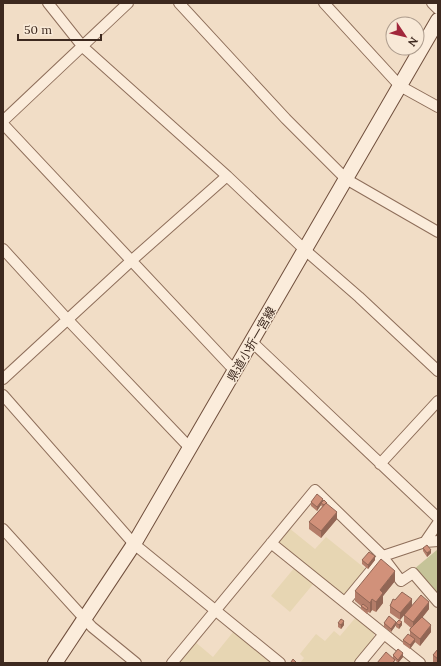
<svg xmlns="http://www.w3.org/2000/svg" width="441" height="666" font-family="Lora,'Noto Sans JP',serif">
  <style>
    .farmland { fill: #e7d6b3 }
    .cemetery { fill: #c5c398 }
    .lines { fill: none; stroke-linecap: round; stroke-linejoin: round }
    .street-casing { stroke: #8e6e5a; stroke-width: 12 }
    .secondary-casing { stroke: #704f3d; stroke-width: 16 }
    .street { stroke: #fbecdb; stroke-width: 10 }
    .secondary { stroke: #fbecdb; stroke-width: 14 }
    .wall { fill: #b47d69 }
    .shaded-wall { fill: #926655 }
    .building { fill: #d1917a; stroke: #926655 }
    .labels { text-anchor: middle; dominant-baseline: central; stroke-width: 3; stroke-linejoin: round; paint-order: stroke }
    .street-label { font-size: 12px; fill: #3d291f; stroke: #f8e9d7 }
  </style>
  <rect width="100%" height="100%" fill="#f1ddc6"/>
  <path class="farmland" d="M289,528L315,549L326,537L367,570L347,595H342L280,545L279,540Z
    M295,567L314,583L290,612L271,596Z
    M356,617L374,632V639L355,663H300L304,658L300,654L316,634L325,641L334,631L340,636Z
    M234,631L272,663H179L177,661L194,641L213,657Z"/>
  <path class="cemetery" d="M438,549V598L413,570Z"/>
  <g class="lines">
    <defs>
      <path id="street" d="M48,3L83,47L227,176L305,250L359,297L438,371
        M179,3L286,119L346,179L438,232
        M324,3L400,86L438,107
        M432,3L438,9
        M3,121L128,3
        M3,124L235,371
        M3,249L68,320L190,448
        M252,342L438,518
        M3,379L131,261L227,176
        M3,395L134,544L280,663
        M380,464L438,401
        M3,529L92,627L136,663
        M425,542L438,523
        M271,543L420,663
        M382,556L401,581L413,573L438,602
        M345,602L383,556
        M172,663L315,490L383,556L425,542L438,541
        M360,663L384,634"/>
      <path id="secondary" d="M55,663L134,544L438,20"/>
    </defs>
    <use href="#street" class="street-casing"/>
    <use href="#secondary" class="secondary-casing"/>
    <use href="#street" class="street"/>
    <use href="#secondary" class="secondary"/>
  </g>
  <path class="wall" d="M323,501L337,519L321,538L309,529V522L322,507L321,505L317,511L311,506V502Z
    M423,548L431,553L427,557L423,551Z
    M362,560H375L368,569L362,564Z
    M395,581L383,596V603L376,612L372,610L370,613L368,612L367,614L361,609V606L355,601V591Z
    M395,600L412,606L429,609L422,618L431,632L420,646L415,642L410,649L403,644V640L410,635V629L411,628L404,622V615L400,620L390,613V606Z
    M338,623L344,625L341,629L338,627Z
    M384,623L396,625L391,632L384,627Z
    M396,623L402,625L399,629L396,627Z
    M438,649V663H435L433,662V655Z
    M393,655L403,657L398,663L395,660V663L393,658Z"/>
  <path class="shaded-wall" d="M323,499V503H321V505L317,511V507Z
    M337,512V519L321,538V531Z
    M431,550V553L427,557V553Z
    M375,556V560L368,569V565Z
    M395,571V581L383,596V603L376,612V602L380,590Z
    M372,599V610L370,613V603Z
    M412,599V606L400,620V613Z
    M429,602V609L413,629V622Z
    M344,621V625L341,629V625Z
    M396,622V625L391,632V629Z
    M402,622V625L399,629V625Z
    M431,625V632L420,646V639Z
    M415,639V642L410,649V645Z
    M403,653V657L398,663V660Z"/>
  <path class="building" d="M317,494L323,499L317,507L311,502Z
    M324,500L327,503H326L324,505L321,503Z
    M326,503L337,512L321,531L309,522Z
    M427,545L431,550L427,553L423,548Z
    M369,552L375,556L368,565L362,560Z
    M381,559L395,571L380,590L383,593L376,602L372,599L370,603L355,591Z
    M402,592L412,599L400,613L390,606L393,599L395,600Z
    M421,595L429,602L413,622L404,615Z
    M363,604L368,608L367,610L361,606Z
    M389,616L396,622L391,629L384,623Z
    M422,617L431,625L420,639L410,631V629Z
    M341,619L344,621L341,625L338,623Z
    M399,620L402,622L399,625L396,623Z
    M408,634L415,639L410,645L403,640Z
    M398,649L403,653L398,660L393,655Z
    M438,649V659L433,655Z
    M386,652L395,660L392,663H377Z
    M293,659L296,662L295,663H291V662Z"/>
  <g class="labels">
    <g class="street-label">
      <text transform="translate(251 344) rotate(-60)">県道小折一宮線</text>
    </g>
  </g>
  <rect width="441" height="666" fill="none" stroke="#3d291f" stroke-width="8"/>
  <g transform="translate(405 36) rotate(125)"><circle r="19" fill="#f8e9d7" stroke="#ad9c8d"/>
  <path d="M0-3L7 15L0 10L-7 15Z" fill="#a1273b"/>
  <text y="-6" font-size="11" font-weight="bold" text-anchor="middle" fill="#3d291f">N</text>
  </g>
  <path d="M18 34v6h83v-6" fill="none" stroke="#3d291f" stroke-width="2"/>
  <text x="24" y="34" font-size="12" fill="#3d291f" stroke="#f8e9d7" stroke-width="3" paint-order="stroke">50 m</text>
</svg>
